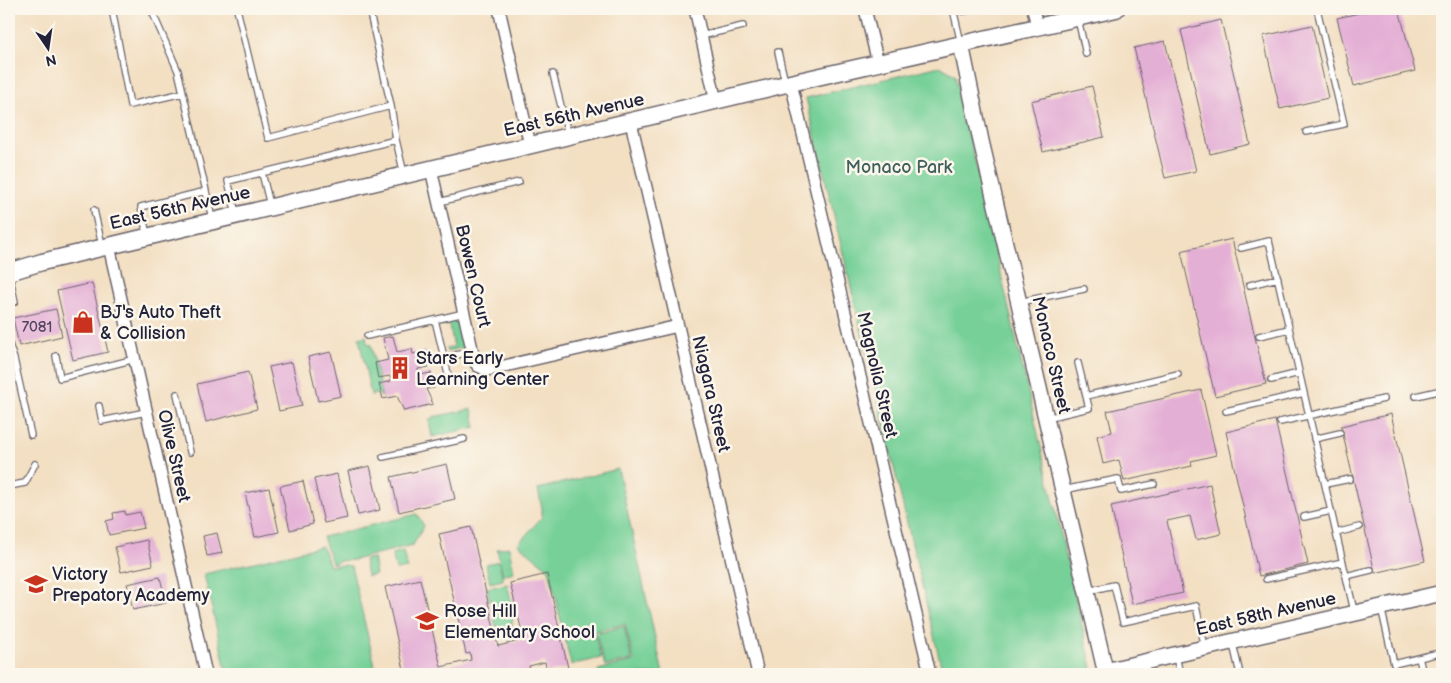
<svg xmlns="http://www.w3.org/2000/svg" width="1451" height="683" font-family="'Balsamiq Sans',sans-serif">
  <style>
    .green { fill: #76d097; stroke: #4c7969 }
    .building { fill: #e4afd5 }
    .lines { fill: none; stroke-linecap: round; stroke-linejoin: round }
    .service-casing { stroke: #6b646a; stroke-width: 8 }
    .minor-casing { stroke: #6b646a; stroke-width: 14 }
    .tertiary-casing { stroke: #6b646a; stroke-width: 18 }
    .secondary-casing { stroke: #6b646a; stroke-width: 19 }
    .service { stroke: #fff; stroke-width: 5.5 }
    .minor { stroke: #fff; stroke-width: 11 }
    .tertiary { stroke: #fff; stroke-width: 15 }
    .secondary { stroke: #fff; stroke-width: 16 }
    .labels { text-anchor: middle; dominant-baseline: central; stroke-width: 5; stroke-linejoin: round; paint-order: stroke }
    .number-label { font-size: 15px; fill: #524562 }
    .street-label { font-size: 18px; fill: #22223b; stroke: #fbf7ec }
    .park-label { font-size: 18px; fill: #3f5f5b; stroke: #fbf7ec }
    .poi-label { font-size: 18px; fill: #22223b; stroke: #fbf7ec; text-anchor: start }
  </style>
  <rect width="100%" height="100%" fill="#fbf7ec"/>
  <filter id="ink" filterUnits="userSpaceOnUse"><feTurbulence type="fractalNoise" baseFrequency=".02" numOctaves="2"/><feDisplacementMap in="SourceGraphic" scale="10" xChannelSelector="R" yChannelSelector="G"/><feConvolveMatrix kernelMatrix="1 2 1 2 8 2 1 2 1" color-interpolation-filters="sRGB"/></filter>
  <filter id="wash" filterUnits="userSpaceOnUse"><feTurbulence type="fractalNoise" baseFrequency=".0096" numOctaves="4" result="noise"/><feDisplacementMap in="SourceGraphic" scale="20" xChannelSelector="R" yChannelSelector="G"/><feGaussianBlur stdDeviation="1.12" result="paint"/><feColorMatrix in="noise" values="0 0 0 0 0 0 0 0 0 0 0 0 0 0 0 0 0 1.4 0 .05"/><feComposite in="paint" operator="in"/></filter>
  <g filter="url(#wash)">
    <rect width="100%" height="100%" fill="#f3dfc2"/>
    <path class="green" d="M940,66L955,75L1092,668L1075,674H943L806,98Z
      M457,319L464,347L447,352L446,349L454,347L449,324L440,326L439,325L440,323Z
      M366,336L367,343L371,345L382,397L380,396L379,393L371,395L359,338Z
      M472,409L476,427L432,437L429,420L433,419V417Z
      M618,469L663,674H599L598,670L634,661L625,624L594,632L601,658L571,665L549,569L518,544L542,517V508L538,489Z
      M417,514L424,526L413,545L353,560L338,561L335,564L332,563L323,537Z
      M322,546L330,566L343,565L351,566L377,674H227L204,574Z
      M509,547L514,572L503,575L497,549Z
      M403,551L407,568L396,570L392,554Z
      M373,558L376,574L367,576L364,560Z
      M499,561L503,580L490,583L486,564Z
      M507,584L515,616L512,621V627L503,629L501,626L496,627L487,588Z
      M624,626L632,660L605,666L596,634Z"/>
    <g id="blocks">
      <path class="building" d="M959,9H984V10L961,15Z
        M1377,9H1399L1415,71L1354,86L1337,18Z
        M1436,9H1442V33H1441Z
        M1221,20L1250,144L1210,154L1181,30Z
        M1312,25L1328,98L1280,109L1263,36Z
        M1165,41L1196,171L1165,178L1134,48Z
        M1092,86L1104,137L1043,152L1031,101Z
        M1232,239L1266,384L1215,396L1181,251Z
        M92,283L108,352L73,360L57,291Z
        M56,309L62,336L19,346L13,318Z
        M393,336L397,352L412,349L413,354L426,351L429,367L418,369L419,375L431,373L434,388L426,389L433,404L404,411L397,396L383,399L379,384L391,381L390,376L378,378L375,363L388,360L383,338Z
        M331,352L341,396L318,401L308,357Z
        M292,362L302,406L279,411L269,367Z
        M248,372L257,409L206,422L197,384Z
        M1201,390L1216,455L1191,461L1192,466L1124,481L1119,460L1103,464L1097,436L1112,432L1107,411Z
        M1391,414L1425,561L1375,573L1341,426Z
        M1275,420L1308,564L1259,576L1226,432Z
        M447,464L455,499L399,512L391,477Z
        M370,466L380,510L358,515L348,471Z
        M337,474L347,518L324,523L314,479Z
        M303,481L313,524L290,530L280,486Z
        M1210,484L1221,534L1196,540L1190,516L1167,521L1183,593L1132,604L1111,506Z
        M269,488L279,532L255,537L245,493Z
        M125,511V515L140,512L144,528L109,535L106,521L114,519L113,513Z
        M471,527L498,646L524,640L510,583L547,574L568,668L547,673L545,662L529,666L531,674H507L506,672L497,674H405L385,587L420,579L441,667L471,660L470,653L466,654L439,534Z
        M217,533L222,553L207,556L203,536Z
        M147,540L153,565L121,572L115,547Z
        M160,577L166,603L133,610L127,584Z"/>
    </g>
  </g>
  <g filter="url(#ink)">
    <use href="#blocks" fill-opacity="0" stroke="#6b646a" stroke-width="1"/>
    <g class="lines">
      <defs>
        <path id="service" d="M112,9L130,105L183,93
          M151,9L178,71L206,191
          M237,9L268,138L391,106
          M369,9L391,106L396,140L404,174
          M953,9L961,43
          M1078,19L1086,54
          M701,36L743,26
          M778,52L785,82
          M553,74L568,134
          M1306,132L1344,124L1317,9
          M262,173L270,205
          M439,202L519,182
          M94,210L102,245
          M236,213L228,181L396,140
          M147,235L141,207L206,191L212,219
          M1241,248L1269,241L1354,611
          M9,273L15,302
          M1250,285L1278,278
          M1019,302L1084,289
          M435,320L449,378
          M367,336L464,313
          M1259,336L1289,329
          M9,344L14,359L31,435
          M56,356L60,378L135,359
          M444,358L473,351
          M1271,380L1299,373
          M177,394L190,452
          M1086,396L1178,374
          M1416,396L1442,390
          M99,406L102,421L146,412
          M1226,411L1304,393
          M1046,418L1089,408L1078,363
          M1280,422L1384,399
          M1314,439L1340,433
          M383,457L464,439
          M1325,484L1350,479
          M9,486L25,483L35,464
          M1063,490L1118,479L1121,491L1154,484
          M1304,517L1331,511
          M1336,533L1359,527
          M1346,576L1371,570
          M1266,579L1343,562
          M1088,591L1114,585L1123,622L1196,606L1205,648
          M1381,607L1394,664L1435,654
          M1233,644L1240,674
          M1176,657L1180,674
          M1419,658L1423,674"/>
        <path id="minor" d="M499,9L530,145
          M695,9L716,101
          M865,9L878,63
          M1033,9L1037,26
          M791,83L930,674
          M631,122L758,674
          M431,169L475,362L478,366L487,370L678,326
          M109,246L206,674"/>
        <path id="tertiary" d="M961,44L981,141L1106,674
          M1105,671L1442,593"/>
        <path id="secondary" d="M9,272L42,262L786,84L1116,9"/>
      </defs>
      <use href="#service" class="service-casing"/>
      <use href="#minor" class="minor-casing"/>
      <use href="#tertiary" class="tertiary-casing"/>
      <use href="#secondary" class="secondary-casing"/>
      <use href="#service" class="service"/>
      <use href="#minor" class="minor"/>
      <use href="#tertiary" class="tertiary"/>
      <use href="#secondary" class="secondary"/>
    </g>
  </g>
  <defs>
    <symbol id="shop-bare" viewBox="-9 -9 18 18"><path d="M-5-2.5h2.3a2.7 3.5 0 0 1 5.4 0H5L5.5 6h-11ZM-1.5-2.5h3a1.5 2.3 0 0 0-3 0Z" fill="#c8321e" stroke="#fbf7ec" stroke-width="2.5" paint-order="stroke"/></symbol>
    <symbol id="building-bare" viewBox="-9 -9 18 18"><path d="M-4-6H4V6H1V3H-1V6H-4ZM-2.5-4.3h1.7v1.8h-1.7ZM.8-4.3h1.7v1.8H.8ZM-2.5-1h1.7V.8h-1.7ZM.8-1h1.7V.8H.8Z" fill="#c8321e" stroke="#fbf7ec" stroke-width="2.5" paint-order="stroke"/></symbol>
    <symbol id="school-bare" viewBox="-9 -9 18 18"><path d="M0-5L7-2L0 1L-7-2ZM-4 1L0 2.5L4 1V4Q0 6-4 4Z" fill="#c8321e" stroke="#fbf7ec" stroke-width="2.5" paint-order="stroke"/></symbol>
  </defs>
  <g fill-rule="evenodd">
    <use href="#shop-bare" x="67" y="306" width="32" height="32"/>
    <use href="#building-bare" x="384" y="352" width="32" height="32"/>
    <use href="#school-bare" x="20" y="568" width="32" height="32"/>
    <use href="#school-bare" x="411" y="605" width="32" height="32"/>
  </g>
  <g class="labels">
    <g class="number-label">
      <text x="37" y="327">7081</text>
    </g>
    <g class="street-label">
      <text transform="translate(574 115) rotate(-13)">East 56th Avenue</text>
      <text transform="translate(180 208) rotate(-13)">East 56th Avenue</text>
      <text transform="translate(473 276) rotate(77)">Bowen Court</text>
      <text transform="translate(1051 355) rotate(77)">Monaco Street</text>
      <text transform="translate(877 375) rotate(77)">Magnolia Street</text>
      <text transform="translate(711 394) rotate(77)">Niagara Street</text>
      <text transform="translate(174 456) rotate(77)">Olive Street</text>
      <text transform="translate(1266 614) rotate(-13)">East 58th Avenue</text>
    </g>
    <g class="park-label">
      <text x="899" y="167">Monaco Park</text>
    </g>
    <g class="poi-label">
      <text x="100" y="312">BJ's Auto Theft<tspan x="100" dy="21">&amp; Collision</tspan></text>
      <text x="416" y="358">Stars Early<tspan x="416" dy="21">Learning Center</tspan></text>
      <text x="52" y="574">Victory<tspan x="52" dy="21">Prepatory Academy</tspan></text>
      <text x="444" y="611">Rose Hill<tspan x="444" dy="21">Elementary School</tspan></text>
    </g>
  </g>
  <rect width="1451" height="683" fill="none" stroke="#fbf7ec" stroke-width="30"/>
  <g transform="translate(48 48) rotate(167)" stroke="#fbf7ec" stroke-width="4" paint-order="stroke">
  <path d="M0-4L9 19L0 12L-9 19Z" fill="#22223b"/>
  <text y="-8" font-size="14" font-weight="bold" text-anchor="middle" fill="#22223b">N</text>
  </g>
</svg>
